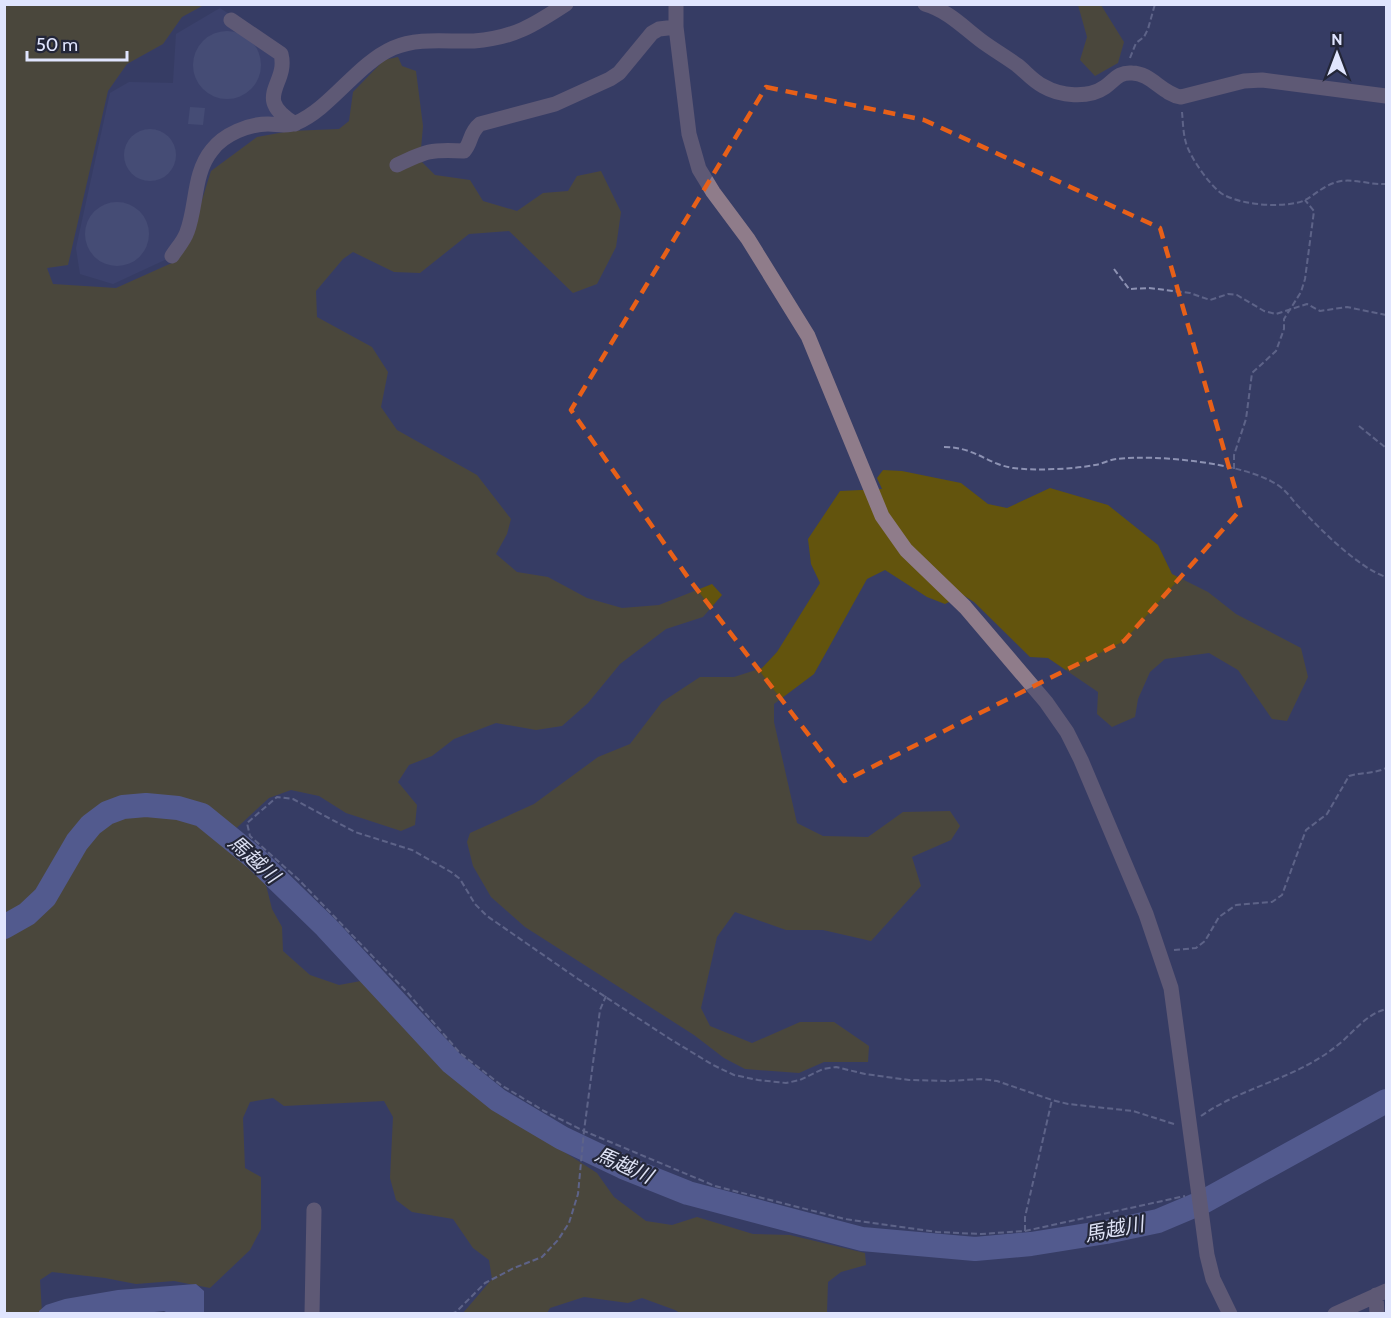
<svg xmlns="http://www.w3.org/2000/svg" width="1391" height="1318" font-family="Cabin,'Noto Sans JP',sans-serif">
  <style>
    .built { fill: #414876 }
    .green { fill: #63540d }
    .water { fill: #747fc2 }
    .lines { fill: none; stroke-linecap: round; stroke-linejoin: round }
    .river { stroke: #747fc2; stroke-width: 24 }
    .building { fill: #575f89 }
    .path { stroke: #8d92b3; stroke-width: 2; stroke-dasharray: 6 3; stroke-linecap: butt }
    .minor { stroke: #8f7c8a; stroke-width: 15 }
    .marked { fill: none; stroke: #e86018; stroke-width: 4.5; stroke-dasharray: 12 8; stroke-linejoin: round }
    .labels { text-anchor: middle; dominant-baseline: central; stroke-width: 4.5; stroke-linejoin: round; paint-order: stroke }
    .water-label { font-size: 20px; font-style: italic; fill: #dde1f4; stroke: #232638 }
  </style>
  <rect width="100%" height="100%" fill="#373d65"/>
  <path class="built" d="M220,8L283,50L277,102L295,116L218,135L169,258L113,284L80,274L76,248L110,93L129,82L173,83L176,34Z"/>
  <path class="green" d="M5,5H204L182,17L163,44L127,64L108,91L68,265L47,268L53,284L116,288L174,262L191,235L211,171L257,137L290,131L339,129L349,121L353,92L384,60L398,57L402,66L416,71L423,126L420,160L435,175L470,180L483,201L517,211L543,193L568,191L577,176L601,171L621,212L616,247L597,284L573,293L509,231L469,234L420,273L394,272L353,252L343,259L316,291L317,317L372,347L388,372L381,407L397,430L477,475L511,519L507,534L496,554L517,572L548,577L587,598L622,608L659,605L712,584L722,595L703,617L666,629L620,664L588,703L562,726L536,730L496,723L454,739L432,756L409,765L398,782L417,805L415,825L401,831L346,813L319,796L291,790L269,798L230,834L235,849L264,877L272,909L282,927L283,951L310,975L339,985L361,981L386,1000L434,1056L466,1087L499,1110L597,1173L614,1197L646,1221L672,1225L697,1217L753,1234L790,1235L865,1253L866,1265L841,1272L828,1282L827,1313H680L675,1310L642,1298L628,1303L584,1297L550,1308L547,1313H463L492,1279L489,1260L473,1248L453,1219L412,1212L396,1200L390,1178L393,1117L384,1101L284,1106L273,1098L250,1102L243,1118L245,1168L261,1177V1229L250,1250L210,1288L174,1281L136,1284L105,1278L52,1272L40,1280L42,1313L5,1314Z
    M1078,5H1101L1124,42L1118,63L1095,76L1080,60L1087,37Z
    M883,470L902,471L961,483L988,504L1007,508L1050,488L1108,505L1158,545L1172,574L1208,592L1236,614L1301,648L1308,677L1287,721L1272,719L1238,670L1209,653L1165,659L1150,672L1138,699L1135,717L1112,727L1097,714L1098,692L1048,658L1030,657L974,602L963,595L945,604L927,597L885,570L867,579L814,674L774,704V722L797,823L823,836L868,837L903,812L950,811L960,826L951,840L912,857L921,886L871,941L823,930H786L735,912L717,937L701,1008L710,1026L752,1043L800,1022H834L869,1046L868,1062H824L799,1073L745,1069L724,1058L694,1035L525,927L491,897L473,866L467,842L470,833L534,804L598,757L630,744L662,702L700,677H734L762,668L777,652L820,583L811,564L808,539L840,491L882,489L877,478Z"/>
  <path class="water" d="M196,1284L204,1291V1313H168L164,1311L135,1314L39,1313V1311L46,1305L65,1299L118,1290Z"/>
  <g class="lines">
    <path class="river" d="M4,927L27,914L45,897L77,842L91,825L107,813L123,807L146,805L178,808L202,815L256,859L326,927L452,1063L498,1100L562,1138L623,1167L688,1193L862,1239L975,1249L1031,1244L1106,1232L1158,1221L1203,1202L1386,1101"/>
  </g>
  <path class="building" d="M193 65a34 34 0 1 1 68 0a34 34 0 1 1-68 0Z
    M190,107L205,108L203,125L188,124Z
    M124 155a26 26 0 1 1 52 0a26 26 0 1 1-52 0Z
    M85 234a32 32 0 1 1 64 0a32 32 0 1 1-64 0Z"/>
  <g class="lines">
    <path class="path" d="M1130,58L1136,43L1144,37L1148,29L1155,4
      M1182,112C1183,122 1183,133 1186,143C1190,157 1211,188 1224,195C1244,205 1275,207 1296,203C1311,201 1320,185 1341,181C1356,179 1371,185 1386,184
      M1114,269L1129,289L1149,288L1190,293L1210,300L1228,294L1237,295L1264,311L1276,314L1307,304L1320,311L1347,307L1386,315
      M1359,426L1386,448
      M944,447C975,447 987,464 1013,468C1034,471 1074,469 1095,465C1102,464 1109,460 1116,459C1156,454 1243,463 1276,484C1287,490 1293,502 1302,510C1322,531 1359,568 1386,577
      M1234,469V455L1246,419L1252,373L1276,351L1284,329V319L1301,292L1305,279L1314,211L1305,200
      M1174,950L1196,948L1205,941L1219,917L1236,905L1272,902L1282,895L1306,830L1327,814L1349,776C1362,772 1374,774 1386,768
      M1201,1116C1244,1086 1299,1078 1339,1044C1355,1031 1365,1015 1386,1009
      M1174,1124L1133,1111L1068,1104L1052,1100L997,1081L981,1079L949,1081L909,1080L865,1074L836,1067L823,1069L800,1080L786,1083L758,1080L734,1075L713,1065L670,1039L578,979L487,916L475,904L460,879L451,872L412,850L355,832L293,799L277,797L247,823L250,836L299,880L406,991L460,1053L501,1085L544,1111L584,1131L715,1186L845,1219L937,1232L981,1234L1025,1231L1185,1196
      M1025,1231V1217L1052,1100
      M451,1314L456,1312L485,1283L514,1268L542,1257L558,1240L569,1223L578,1194L584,1131L600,1010L606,996"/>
    <path class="minor" d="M676,4V27L689,134L699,169L713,192L748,239L808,336L882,516L906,550L965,607L1046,702L1067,732L1081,760L1146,914L1171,988L1207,1255L1213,1279L1230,1314
      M925,4C949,11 964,28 983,42C994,50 1006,57 1017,65C1026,72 1033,81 1043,86C1060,96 1088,99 1105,87C1115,80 1118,72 1132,73C1151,73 1162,94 1181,97L1244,81L1262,80L1386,96
      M231,20L281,54C289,85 251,97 295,124
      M397,165C426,151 431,149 464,151C472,142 469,133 480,124L555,104L610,79L619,73L652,33L659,29L676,27
      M172,256C177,248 184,241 187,232C197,206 193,173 212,150C224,134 249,124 268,124C277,124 287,127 296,123C330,109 357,64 393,48C419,37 447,42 474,41C514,38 534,25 566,4
      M1376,1295L1377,1314
      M312,1314L314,1210
      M1335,1314L1386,1291"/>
  </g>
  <path d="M0 0H1391V1318H0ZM766,87L924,120L1160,228L1241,509L1124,641L844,781L689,579L571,410Z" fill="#373d65" fill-opacity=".55" fill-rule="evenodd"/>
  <path class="marked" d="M766,87L924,120L1160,228L1241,509L1124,641L844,781L689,579L571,410Z"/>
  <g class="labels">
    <g class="water-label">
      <text transform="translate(254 859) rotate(42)">馬越川</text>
      <text transform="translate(624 1165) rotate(24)">馬越川</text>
      <text transform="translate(1114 1229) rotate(-11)">馬越川</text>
    </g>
  </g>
  <rect width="1391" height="1318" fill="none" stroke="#e0e5fe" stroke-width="12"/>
  <g transform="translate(1337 54)" stroke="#232638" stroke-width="4.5" paint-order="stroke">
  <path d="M0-4.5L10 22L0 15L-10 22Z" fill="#e0e5fe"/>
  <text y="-9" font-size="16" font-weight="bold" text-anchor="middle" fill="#e0e5fe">N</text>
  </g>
  <path d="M27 51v9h100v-9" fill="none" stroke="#e0e5fe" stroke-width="3"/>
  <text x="36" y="51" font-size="18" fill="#e0e5fe" stroke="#232638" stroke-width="4.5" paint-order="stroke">50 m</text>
</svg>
